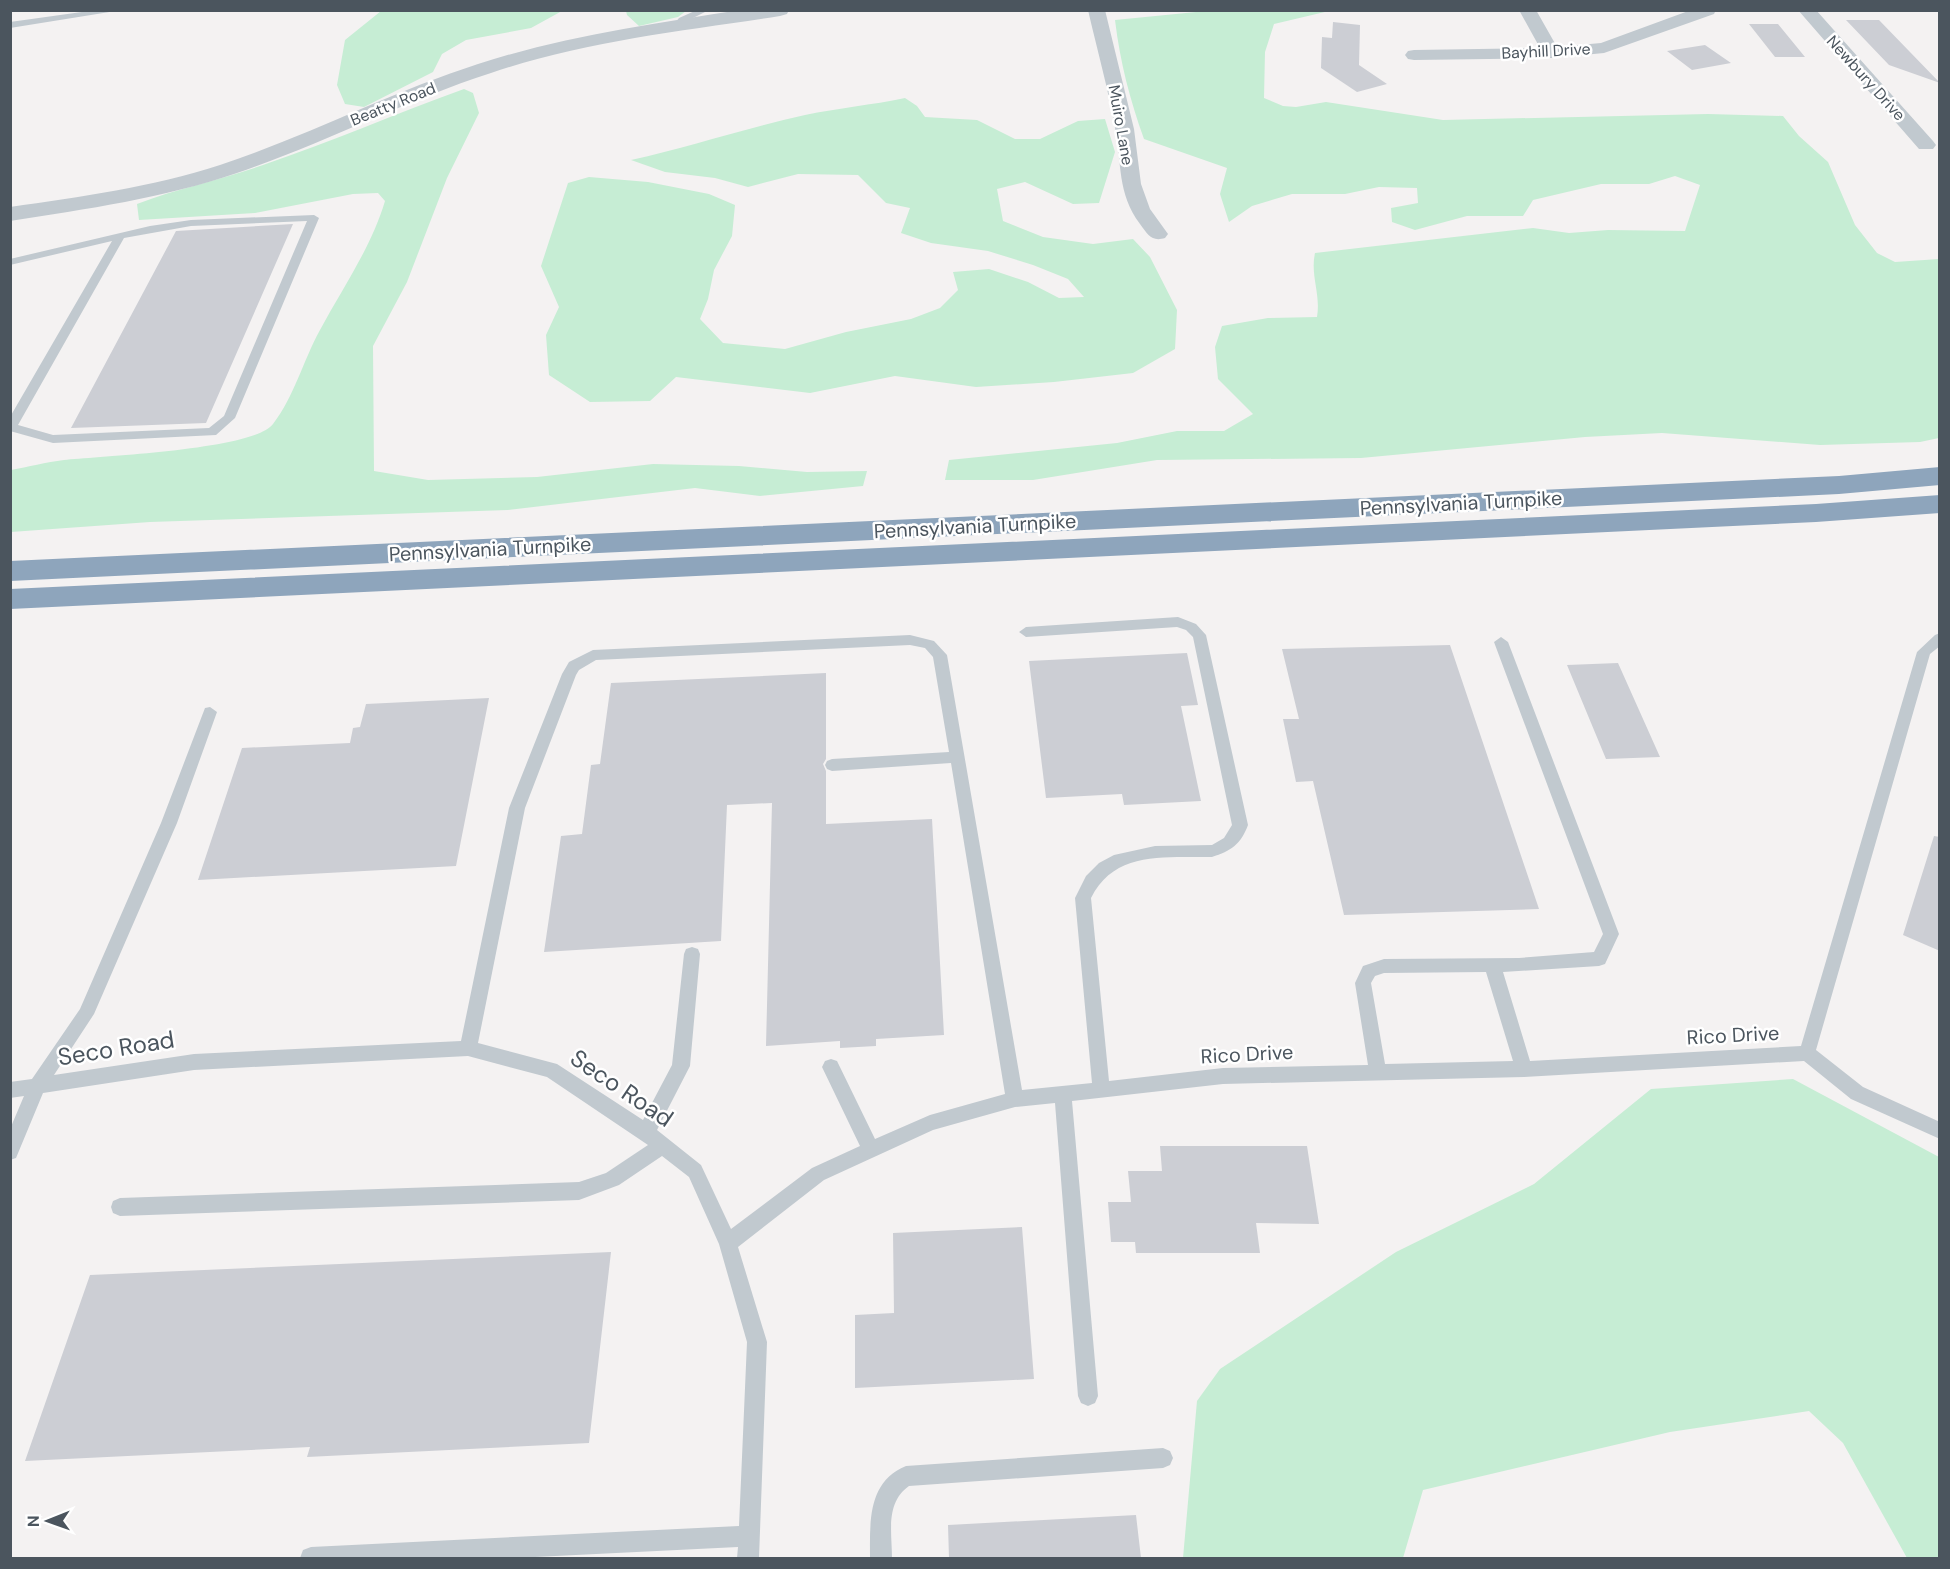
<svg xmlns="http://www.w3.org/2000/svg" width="1950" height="1569" font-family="'DM Sans',sans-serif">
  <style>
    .green { fill: #c6edd4 }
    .building { fill: #ccced4 }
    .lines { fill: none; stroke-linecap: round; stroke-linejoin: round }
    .service { fill: #c1c9cf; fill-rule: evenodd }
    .minor { fill: #c1c9cf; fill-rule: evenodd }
    .tertiary { fill: #c1c9cf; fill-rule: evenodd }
    .motorway { fill: #8ea5bc; fill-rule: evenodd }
    .labels { text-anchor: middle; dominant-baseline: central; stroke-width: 5; stroke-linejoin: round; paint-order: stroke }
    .far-street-label { font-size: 16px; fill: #4b555e; stroke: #fff }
    .street-label { font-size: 20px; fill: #4b555e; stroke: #fff }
    .near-street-label { font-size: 24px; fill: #4b555e; stroke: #fff }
  </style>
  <rect width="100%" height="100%" fill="#f4f2f2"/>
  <path class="green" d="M381,11V10L562,11L531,28L466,40L442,54L433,72L364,107L345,104L337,85L345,40Z
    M626,11V10L686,11L678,17L639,26L627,15Z
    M1206,11H1329L1274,24L1265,52L1264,98L1283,106L1296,107L1326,102L1443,120L1708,114L1783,116L1799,136L1828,162L1855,225L1877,253L1895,262L1939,259V438L1920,442L1820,445L1662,433L1585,437L1361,458L1157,460L1033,480H945L949,460L1117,443L1177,431H1224L1253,414L1218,379L1215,347L1222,326L1268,318L1317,317C1321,294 1310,275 1315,253L1533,228L1569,233L1608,230L1685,231L1700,185L1675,176L1649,184H1601L1533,200L1523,216H1467L1415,230L1392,222L1391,208L1418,203L1417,188L1379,187L1345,194H1292L1252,206L1229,222L1220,194L1227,168L1144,139C1130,100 1120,62 1115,20Z
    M464,89L473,93L479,113L447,178L407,282L373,346L374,471L428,480L537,477L653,464L739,466L807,472L867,471L863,486L760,496L695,488L508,510L150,522L11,532V470C28,467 46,462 64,460C100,456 254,450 273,424C294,397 303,361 320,330C343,287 371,248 385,201L378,193L353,194L255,213L139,220L137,204C178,188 221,180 263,165C331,142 397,113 464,89Z
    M905,98L917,106L925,117L977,120L1015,139H1040L1078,121L1105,119L1115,152L1099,203L1073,204L1025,182L997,189L1003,221L1043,237L1093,244L1133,239L1150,257L1177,310L1175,349L1133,373L1054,382L976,387L895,376L810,393L676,377L650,401L590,402L549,375L546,335L559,307L541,266L568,183L589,177L648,182L709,194L735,205L732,236L714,270L708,299L700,319L723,343L785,349L846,332L911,319L940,308L958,290L953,272L989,269L1028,282L1059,298L1084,297L1068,279L1033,265L988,251L931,243L901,233L910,208L886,203L858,175L798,174L748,187L715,178L665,172L631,160C689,147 746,128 805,115C838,108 872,105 905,98Z
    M1793,1079L1939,1157V1558H1907L1843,1443L1809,1411L1670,1432L1423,1490L1403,1558H1183L1197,1401L1220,1369L1396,1252L1534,1184L1651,1089Z"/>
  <path class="building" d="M1846,20H1879L1940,83L1889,65Z
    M1333,22L1360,25L1359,65L1387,84L1357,92L1321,68L1322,37L1332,38Z
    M1749,24H1778L1805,57H1775Z
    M1705,45L1731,63L1692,70L1667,51Z
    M293,224L206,423L71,428L176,231Z
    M1450,645L1539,909L1344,915L1313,781L1296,782L1283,719H1299L1282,649Z
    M1187,653L1198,705L1181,706L1201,801L1124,805L1122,794L1046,798L1029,661Z
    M1618,663L1660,757L1606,759L1567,665Z
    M826,673V759L823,764L826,771V824L932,819L944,1035L876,1039V1046L840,1048V1041L766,1046L772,803L727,805L721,941L544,952L561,836L582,834L591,765L600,764L611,683Z
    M489,698L456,866L198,880L242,748L350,743L353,728L360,727L366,704Z
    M1934,836L1940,837V951L1903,935Z
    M1160,1146H1307L1319,1224L1256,1223L1260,1253H1136L1135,1242H1111L1108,1202H1131L1128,1171H1162Z
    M1022,1227L1034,1379L855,1388V1315L894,1313L893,1233Z
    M611,1252L589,1443L307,1457L310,1447L25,1461L90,1275Z
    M1136,1515L1141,1558H949L948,1525Z"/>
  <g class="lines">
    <path class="service" d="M96,10H122L10,28V22Z
      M697,10H709L685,22L679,29H673L672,27L679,18Z
      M314,215L319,218L235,418L216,435L53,443L10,431V417L112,241L10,265V259L150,226L191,220ZM307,221L224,416L209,428L53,435L18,425L124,238L191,226Z
      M1178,617L1196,624L1206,635L1248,825C1241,844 1231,851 1212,857C1166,858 1115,850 1091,898L1109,1081L1223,1068L1368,1065L1355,983L1363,966L1384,959L1519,958L1594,952L1603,934L1494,642L1501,637L1508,642L1619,934L1605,964L1599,966L1503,972L1530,1061L1801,1046L1917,652L1935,635L1940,633V646L1930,654L1816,1050L1863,1087L1940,1122V1139L1851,1099L1804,1061L1524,1077L1223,1084L1072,1101L1098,1396L1095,1403L1088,1406L1081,1403L1078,1396L1055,1103L1015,1107L933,1130L824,1180L738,1247L767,1342L759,1558H737L738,1547L515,1558H300L303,1550L311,1547L739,1526L747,1342L719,1244L689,1177L662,1156L619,1185L579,1200L120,1216L113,1213L111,1207L113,1201L120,1198L579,1182L606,1173L648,1145L547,1077L468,1056L194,1070L43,1093L16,1158L10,1160V1129L24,1096L10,1098V1082L32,1079L80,1009L161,823L205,708L210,707L217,712L177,823L94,1014L54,1075L194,1054L461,1041L509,808L562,674L569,662L593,650L910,635L934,641L947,655L1022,1090L1092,1083L1075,898L1086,876L1099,863L1114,855L1155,846L1212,845L1224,838L1232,825L1193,637L1186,630L1177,627L1026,637L1019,632L1026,627ZM910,645L925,648L933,657L949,752L832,759L827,761L825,765L827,769L832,771L951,763L1005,1094L930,1115L875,1139L837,1061L831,1059L825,1061L822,1067L860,1146L812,1168L731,1229L701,1165L657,1130L690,1066L700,954L698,949L692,947L686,949L684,954L672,1065L643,1120L557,1064L478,1043L525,808L576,675L579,670L596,660ZM1486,972L1513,1061L1385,1064L1371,983L1375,976L1384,973Z
      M1163,1448L1170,1451L1173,1458L1170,1465L1163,1468L909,1486C885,1503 892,1533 892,1558H870C870,1523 867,1482 906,1466Z"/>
    <path class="minor" d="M1088,10H1105L1134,129L1141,184L1150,209L1168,234L1165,238C1152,242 1148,235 1140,224C1117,193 1122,164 1115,128C1108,88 1097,49 1088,10Z
      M1519,10H1536L1557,47L1601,43L1691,10H1716L1714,14L1604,53L1552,58L1414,60L1408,59L1405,55L1408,51L1414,50L1540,48Z
      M1798,10H1816L1933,141L1936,145L1933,149H1919Z"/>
    <path class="tertiary" d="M740,10H789L787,14L780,16C683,31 584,41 491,73C404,101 323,144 237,173C164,198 87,209 10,221V207C81,197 152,187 220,165C308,136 390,92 478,64C564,36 652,24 740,10Z"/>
    <path class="motorway" d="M1940,467V485L1839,494L10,581V561L1839,476Z
      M1940,495V513L1816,522L10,609V589L1816,504Z"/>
  </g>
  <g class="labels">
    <g class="far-street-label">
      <text transform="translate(1546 51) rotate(-3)">Bayhill Drive</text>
      <text transform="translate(1866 78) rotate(48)">Newbury Drive</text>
      <text transform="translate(393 104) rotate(-22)">Beatty Road</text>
      <text transform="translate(1121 125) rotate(80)">Muiro Lane</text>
    </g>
    <g class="street-label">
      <text transform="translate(1461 503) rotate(-3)">Pennsylvania Turnpike</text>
      <text transform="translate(975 526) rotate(-3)">Pennsylvania Turnpike</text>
      <text transform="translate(490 549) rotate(-3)">Pennsylvania Turnpike</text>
      <text transform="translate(1733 1035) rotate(-3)">Rico Drive</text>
      <text transform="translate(1247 1054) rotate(-3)">Rico Drive</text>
    </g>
    <g class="near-street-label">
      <text transform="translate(116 1048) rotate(-9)">Seco Road</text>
      <text transform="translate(622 1088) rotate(34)">Seco Road</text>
    </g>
  </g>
  <rect width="1950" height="1569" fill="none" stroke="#4b555e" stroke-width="24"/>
  <g transform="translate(48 1521) rotate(269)" stroke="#ffffff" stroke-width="4.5" paint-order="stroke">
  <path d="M0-4.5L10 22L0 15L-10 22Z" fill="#4b555e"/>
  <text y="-9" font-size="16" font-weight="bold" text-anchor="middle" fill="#4b555e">N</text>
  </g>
</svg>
